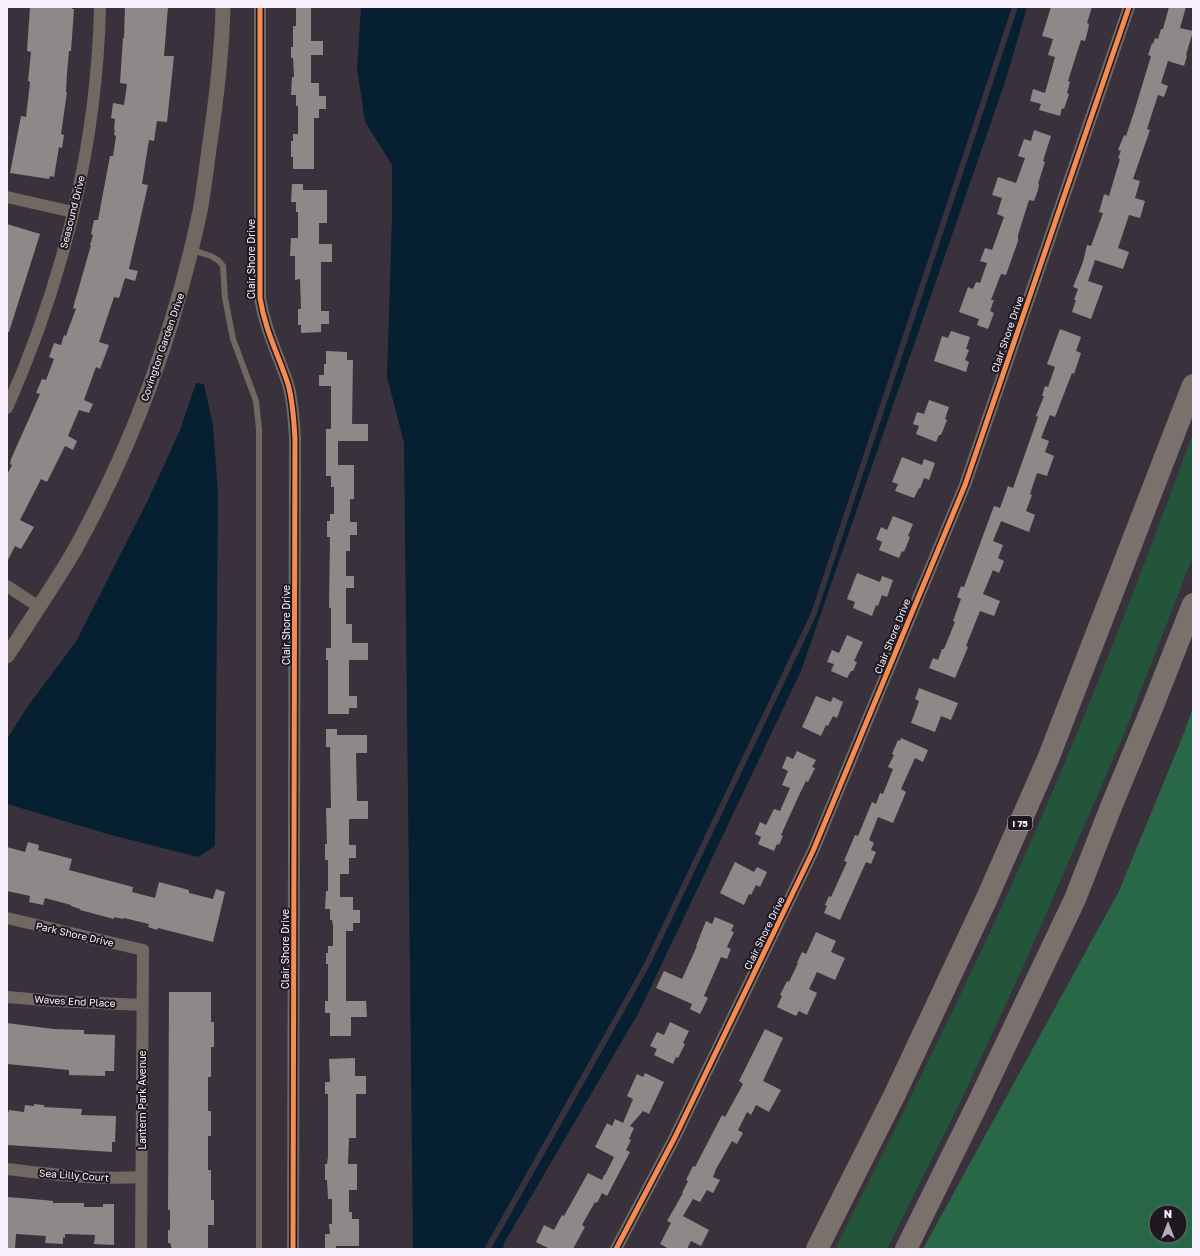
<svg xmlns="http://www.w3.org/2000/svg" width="1200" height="1256" font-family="'Golos Text',sans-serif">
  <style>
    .green { fill: #22553a }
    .forest { fill: #296847; fill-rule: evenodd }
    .water { fill: #072031 }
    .building { fill: #8e8888 }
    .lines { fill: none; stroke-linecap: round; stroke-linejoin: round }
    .service { stroke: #706861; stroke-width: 6 }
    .minor { stroke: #706861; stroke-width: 12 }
    .tertiary { stroke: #706861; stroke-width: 15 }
    .motorway { stroke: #7a716c; stroke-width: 22 }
    .cycleway-casing { stroke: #1e1921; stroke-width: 8 }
    .cycleway { stroke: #f68b52; stroke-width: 5 }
    .labels { text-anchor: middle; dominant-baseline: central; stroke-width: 4; stroke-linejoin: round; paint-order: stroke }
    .shield { fill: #1e1921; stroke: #b7b0bb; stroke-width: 1 }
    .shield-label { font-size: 9px; font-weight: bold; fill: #f9f1fd }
    .street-label { font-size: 10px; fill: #f9f1fd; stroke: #1e1921 }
  </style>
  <rect width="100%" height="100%" fill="#39323c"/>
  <path class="green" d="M1193,433V556L1124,734L1023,967L965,1092L887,1249H835C908,1102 983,955 1047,804C1100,682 1147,558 1193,433Z"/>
  <path class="forest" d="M1193,707V1249H923L1119,891L1184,733ZM1156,1212H1180V1236H1156Z"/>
  <path class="water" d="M361,7H1012L811,613L644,964L484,1249H413L404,443L387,377L392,216V165L365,122L357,68Z
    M1018,7H1027L1005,82L801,671L639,1012L504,1243L503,1249H491L649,967L816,616Z
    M196,383L204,384L213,425L218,492L215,846L198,857L111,835L7,804V739L28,706L77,640L148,500L180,430Z"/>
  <path class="building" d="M30,7H72V9H74L71,51H69L67,73L66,92H67L61,134L64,135L62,148L59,147L54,177L50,176L49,179L10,173L21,116L26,117L30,82L28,81L31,52L27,51Z
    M125,7H168L164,56H174L167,122L157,121L154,141L149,140L142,184L148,185L129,269L138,271L135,281L125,278L119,298L114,297L99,342L109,345L100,369L96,367L84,400L93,404L89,413L79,410L68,436L77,441L73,450L65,446L47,482L41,479L20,520L34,527L21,549L15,546L7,562V475L12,465L10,464L11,459L40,394L36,393L42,379L46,380L54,359L49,357L54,343L61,345L64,335L66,336L68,330L76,309L73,308L91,245H90L93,235L91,234L94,220H98L110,156H113L116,136L114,135L115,130H114L115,119L111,118L113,103L124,105L127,84L120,83L123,38H124Z
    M296,7H311V41H323V55H311V83H319V96H326V109H319V118H314V169H293V157H291V141H293V134H298V106H296V95H291L292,77H294L293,58H291V47H293V26H296Z
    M1051,7H1092L1087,23L1089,24L1088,30L1085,41L1081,40L1068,81L1070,82L1067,93L1069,94L1064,109L1062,108L1060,116L1039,110L1041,104L1030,101L1033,89L1045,93L1055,57L1048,55L1053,39L1042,36Z
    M1169,7H1186L1180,28L1193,31L1186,55L1187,56L1184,66L1168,61L1161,83L1168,86L1164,97L1158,95L1147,129L1150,130L1133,179L1140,181L1135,198L1145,201L1140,218L1129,215L1118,248L1129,252L1123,269L1095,260L1088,281L1103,286L1091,319L1072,312L1076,300H1074L1078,289L1073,287L1083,262L1087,245L1091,246L1103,213L1099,212L1104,194L1109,196L1120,159L1118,158L1121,151L1118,150L1124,135L1126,136L1135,109L1151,56L1148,55L1152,43L1153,44L1155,38L1158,39L1161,29H1163Z
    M1034,130L1051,136L1043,161L1045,162L1038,184H1039L1038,190L1034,201L1029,200L1018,235V241L1006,275L1001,274L991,300H994L990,311L994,313L988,329L977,325L979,319L959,312L968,287L973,289L976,282L980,283L987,263L980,261L985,248L992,250L1004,217L997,214L1002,198L992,195L998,177L1016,183L1025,158L1018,156L1024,139L1031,141Z
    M292,184H303V190H327V223H319V244H332V262H321V311H329V324H321V332L301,333V325H298V309H301L300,279L295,280V256H290L291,238H298V212H296V202H291Z
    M7,224L40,234L9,332H7Z
    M1060,329L1081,337L1076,351L1081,353L1074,374L1072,373L1055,417L1050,415L1041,438L1049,441L1045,452L1054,456L1047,476L1037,473L1030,494L1032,495L1026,511L1035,515L1029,532L1001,521L993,541L1003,545L998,558L1004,561L999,573L993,570L983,594L1000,601L994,616L980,611L966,646L968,647L955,678L929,668L933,658L938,660L942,649H944L955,622L953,621L961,599L957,597L961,586L964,587L994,506L1000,508L1008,486L1013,488L1038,417L1036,416L1044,396H1042L1045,386L1048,387L1055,367L1047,364Z
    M951,331L970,337L966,349L969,350L965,360L969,362L966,372L934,361L942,336L948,338Z
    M326,351L347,352V360H353L352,424H368V441H338V465H354V499H350V522H357V535H350V551H346V576H354V588H346V624H352V643H368V660H349V696H357V708H349V714H328V660H326V648H331V608H329L330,537H327V521H330V514H334V487H331V476H326V429H331V386H319V375H324V364H326Z
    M929,400L949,407L945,419L947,420L941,435H939L936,442L916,434L919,426L913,424L917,412L924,414Z
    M902,457L922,465L924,459L935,463L929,480L924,478L920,489L919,488L914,498L895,491L898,484L892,482Z
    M893,516L913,524L908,536L910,537L904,552L902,551L899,558L879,550L882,542L876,539L881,527L887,530Z
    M857,573L880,582L882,576L893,580L887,597L882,595L878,606L876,605L872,616L853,608L855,602L847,599Z
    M847,635L863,642L854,661L857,662L853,671H851L847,678L831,671L834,664L827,662L832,650L839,653Z
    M919,688L958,703L951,720L941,716L935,732L911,723L919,701L915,699Z
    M816,696L831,702L833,697L843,702L837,718L833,716L828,726L826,725L821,736L802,727Z
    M326,729H337V735H367V753H356L357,801H368V819H349V845H356V858H349V874H340V897H353V910H360V923H353V931H346V1001H366L367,1017H351V1036H330V1013H325V1001H328V964H326V953H328V946H333V926L332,920H330V909H325L326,891H328V860H325V844H327L326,808H331L330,747H326Z
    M901,738L928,750L923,762L915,758L901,789L906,792L893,823L878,817L869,840L874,843L871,850L876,852L871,864L866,862L840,920L824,913L827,906L825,905L829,896L831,897L847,862L844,861L855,835L858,836L872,802L876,804L880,793L883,794L893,769L888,767L894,755L892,754L898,740L900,741Z
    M797,751L816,760L812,767L815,768L808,782L806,781L800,793L781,835L783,836L779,845L777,844L774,851L758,844L761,837L755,834L760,822L766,825L774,809L780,811L790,788L782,785L788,771L782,768L787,756L793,759Z
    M28,842L39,845L38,850L72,859L69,870L133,887L132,892L155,898L159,882L189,890V893L213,899L216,889L225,892L213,942L158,928L157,930L148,927L149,924L124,918L123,919L114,917V919L80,910V909L71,906V905L45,898L43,905L29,902L30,896L7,891V847L25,852Z
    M735,862L754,872L757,867L767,872L760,887L756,885L751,895L749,894L744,905L720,893Z
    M715,917L734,925L731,931L734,932L727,947L731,949L727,959L721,957L704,996L708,998L700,1014L690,1009L692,1004L656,988L664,971L682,979L697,946H696L706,921L712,924Z
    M816,932L836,941L831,952L845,958L835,980L817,972L809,989L817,993L807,1015L799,1011L796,1016L777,1007L782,996L780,995L787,981L789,982L798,963H797L802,952L806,954Z
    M169,992H211V1022H214V1047H211V1077H208V1111H211V1136H208V1170H211V1200H214V1225H208V1249H172L170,1243H168V1230H170V1210H168Z
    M670,1022L689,1031L683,1043L685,1044L678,1058L676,1057L673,1064L654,1055L657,1049L650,1046L657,1032L664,1035Z
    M7,1023L53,1029L84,1030V1034L115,1035L114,1071H105V1076L69,1075V1070L7,1064Z
    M765,1029L783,1038L763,1081L781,1090L769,1112L756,1105L751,1115L747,1112L738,1130L743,1133L737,1144L732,1141L716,1169L713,1177L720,1180L713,1193L707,1190L700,1202L693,1199L683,1216L709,1230L701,1246L691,1241L687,1249H669L660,1244L671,1223L667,1221L683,1193H682L688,1181L686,1180L693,1166L695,1167L722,1115L725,1117L743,1084L739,1081Z
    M355,1058V1076H366V1094H356V1138H349L348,1164H357V1190H349V1212H352V1219H359V1246H336V1249H325V1234H330L329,1224H332V1199H328L327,1180H325V1164H327L328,1157V1094H325V1082H330L329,1059Z
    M645,1073L664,1082L649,1114L643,1111L630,1126L634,1128L629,1139L631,1140L626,1150L630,1152L607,1196L602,1193L597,1203L595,1202L582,1225L585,1227L573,1249H550L536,1242L544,1225L554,1230L562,1215L564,1216L588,1173L602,1180L604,1175H605L614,1157L595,1147L607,1123L612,1126L615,1119L623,1123L633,1099L627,1096L637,1074L643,1077Z
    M34,1104L44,1105V1107L82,1109L81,1115L116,1116L115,1142H112V1152L7,1145V1113H8L9,1110L24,1112L25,1105L34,1106Z
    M7,1197L44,1200L53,1201V1203H84V1207H103V1204H114V1245L94,1244L95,1235L65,1234V1238L63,1237V1244L45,1243L46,1236L16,1234L15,1249H7Z"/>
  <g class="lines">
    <path class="service" d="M192,250L211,256L219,261L223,266L225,298L233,339L256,401L259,429V1249"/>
    <path class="minor" d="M260,7V298C265,330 278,354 288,384C293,402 294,420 295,439L293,1249
      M7,197L73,212
      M7,408C63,282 97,145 100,7
      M7,586L39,607
      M7,918L143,950L141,1249
      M7,997L56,1001L142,1005
      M7,1169C51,1174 97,1180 141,1177
      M616,1249L675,1137L813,851L965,485L1129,7"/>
    <path class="tertiary" d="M7,656C29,622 52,588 73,553C132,447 175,330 200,211C204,191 206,170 209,149C216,102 222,55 223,7"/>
    <path class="motorway" d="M817,1249L895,1094L987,898L1048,759L1193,385
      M906,1249L979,1101L1075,899L1111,807L1152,708L1193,604"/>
    <defs>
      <path id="cycleway" d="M260,7V298C265,330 278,354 288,384C293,402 294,420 295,439L293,1249
        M616,1249L675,1137L813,851L965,485L1129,7"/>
    </defs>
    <use href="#cycleway" class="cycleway-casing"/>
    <use href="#cycleway" class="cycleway"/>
  </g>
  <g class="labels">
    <rect class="shield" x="1008" y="816" width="24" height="14" rx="3"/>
    <g class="shield-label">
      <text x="1020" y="823">I 75</text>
    </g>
    <g class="street-label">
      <text transform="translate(72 212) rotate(-76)">Seasound Drive</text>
      <text transform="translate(251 259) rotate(-90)">Clair Shore Drive</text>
      <text transform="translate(1007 334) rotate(-71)">Clair Shore Drive</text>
      <text transform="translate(162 347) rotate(-71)">Covington Garden Drive</text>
      <text transform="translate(286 625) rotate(-90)">Clair Shore Drive</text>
      <text transform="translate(892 636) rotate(-68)">Clair Shore Drive</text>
      <text transform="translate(764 933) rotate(-64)">Clair Shore Drive</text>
      <text transform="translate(75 934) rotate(13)">Park Shore Drive</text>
      <text transform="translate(285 949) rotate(-90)">Clair Shore Drive</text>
      <text transform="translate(75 1001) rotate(3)">Waves End Place</text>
      <text transform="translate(142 1100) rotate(-90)">Lantern Park Avenue</text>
      <text transform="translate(74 1175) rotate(4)">Sea Lilly Court</text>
    </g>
  </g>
  <rect width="1200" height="1256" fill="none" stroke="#f9f1fd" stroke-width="16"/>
  <g transform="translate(1168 1224)"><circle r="19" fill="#1e1921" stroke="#766f79"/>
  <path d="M0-3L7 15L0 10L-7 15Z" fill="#b6aeb9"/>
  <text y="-6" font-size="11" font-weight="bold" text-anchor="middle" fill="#f9f1fd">N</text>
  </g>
</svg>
